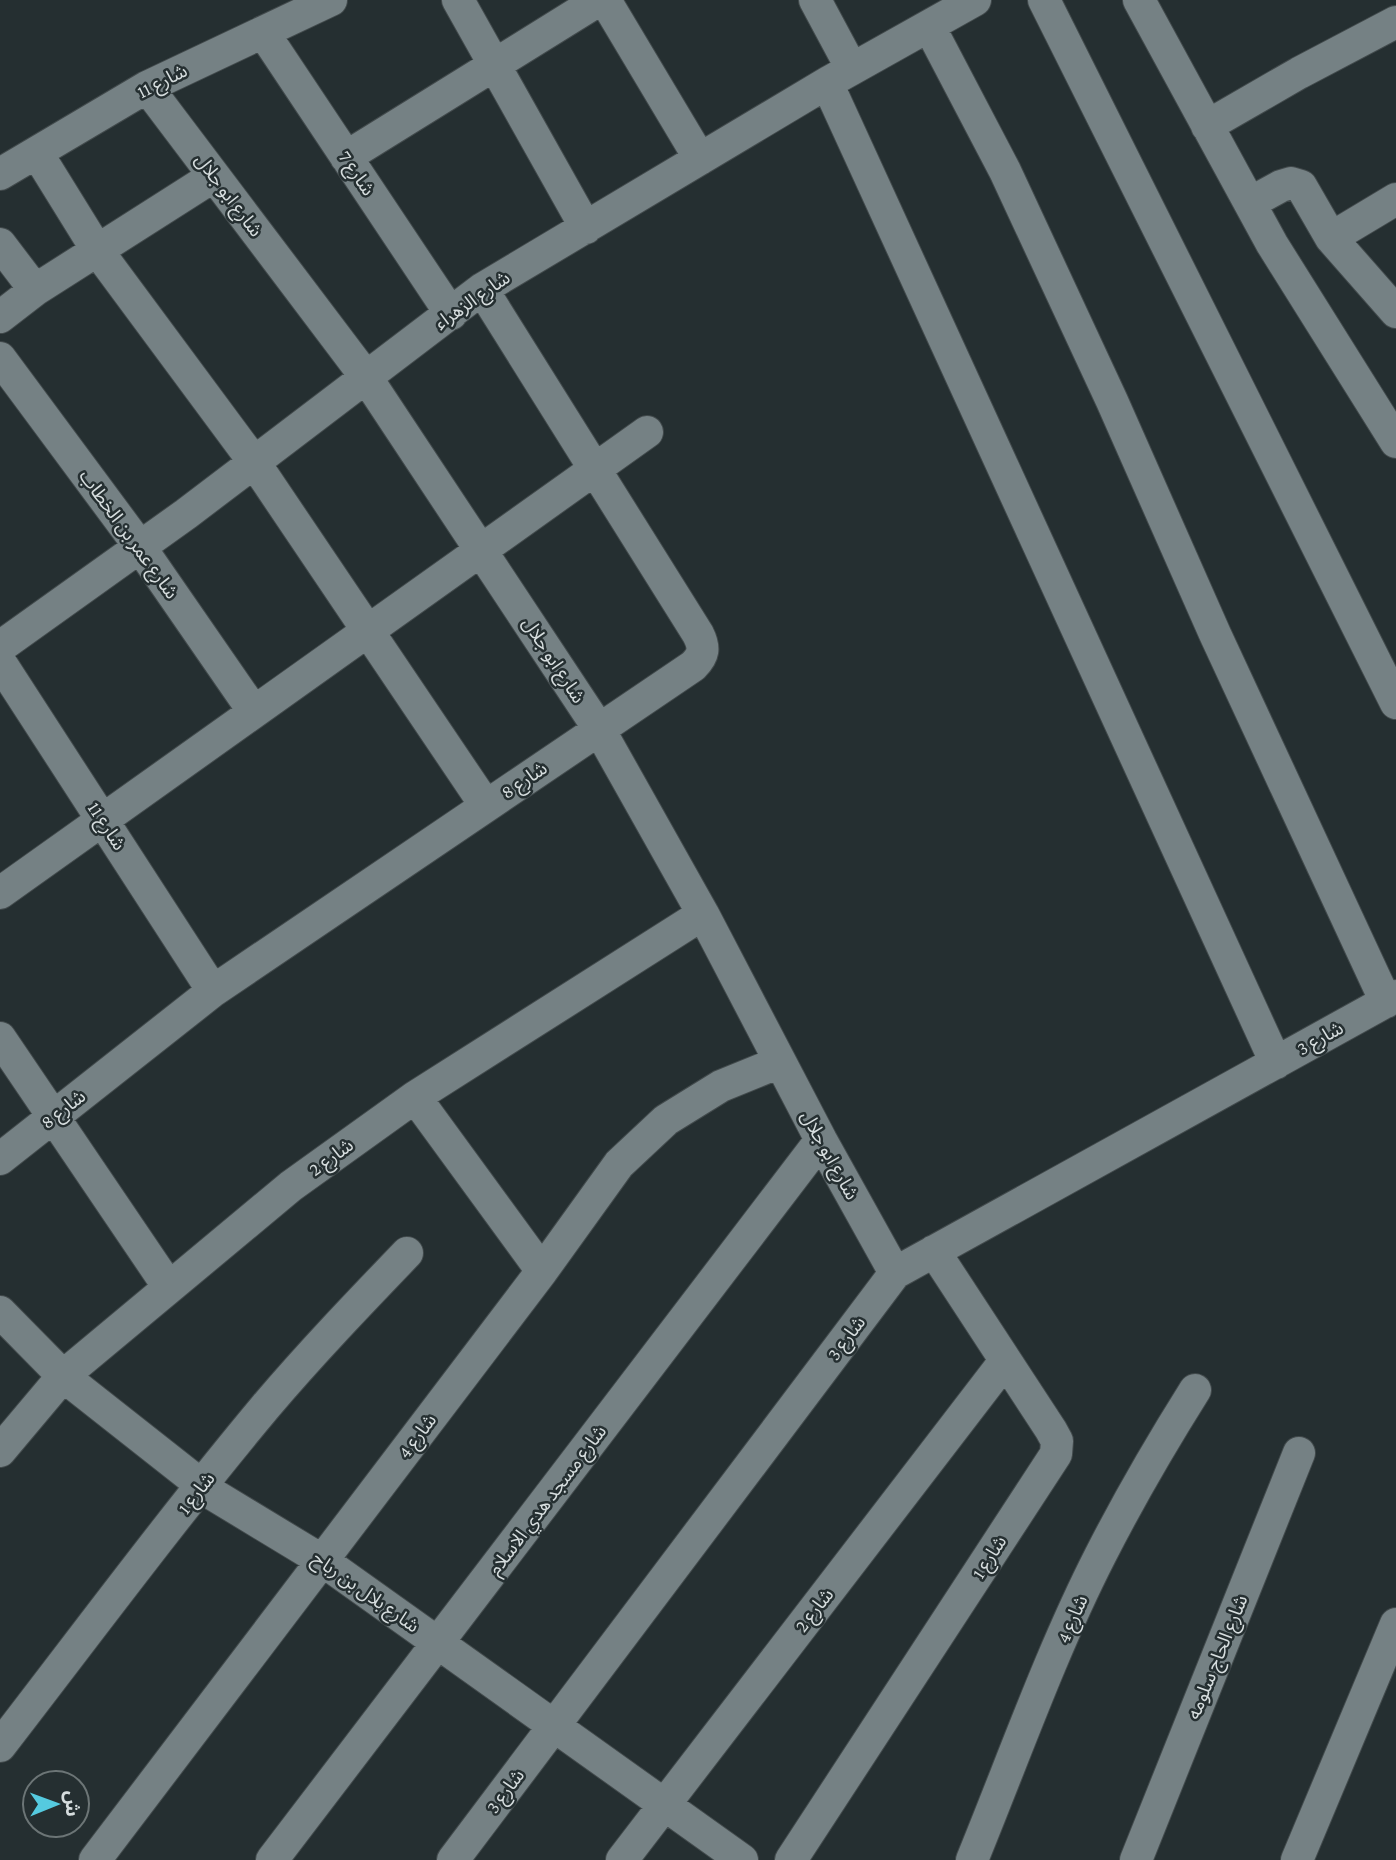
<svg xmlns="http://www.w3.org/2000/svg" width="1396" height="1860" font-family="'Crimson Pro','Noto Sans Arabic',serif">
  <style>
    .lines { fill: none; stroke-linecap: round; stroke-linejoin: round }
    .minor-casing { stroke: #424a4c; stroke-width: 34 }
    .minor { stroke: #758184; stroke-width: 32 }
    .labels { text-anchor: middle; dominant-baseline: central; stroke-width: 5; stroke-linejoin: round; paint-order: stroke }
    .street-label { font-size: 19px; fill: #d6ddde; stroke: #252f31 }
  </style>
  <rect width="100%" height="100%" fill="#252f31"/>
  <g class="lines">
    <defs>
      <path id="minor" d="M458,0L586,228
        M605,0L700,159
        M815,0L852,69
        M1044,0L1396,703
        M1139,0L1272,244L1396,442
        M929,26L1005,171L1112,401L1215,634L1386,1002
        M263,32L451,314
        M827,83L1276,1063
        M147,87L366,377L599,729L703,914L821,1140L895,1273
        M1207,126L1299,73L1396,22
        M37,153L97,250L254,462L486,806
        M346,157L599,0
        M0,174L147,87L331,0
        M1250,203L1281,186L1291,183L1301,186L1331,238L1396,312
        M1331,238L1396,199
        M0,244L35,290
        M0,317L35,290L214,176
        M0,358L140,547L254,712
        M0,647L186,514L482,289L827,83L975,0
        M0,662L213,991
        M0,893L647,432
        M0,1038L168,1286
        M415,1097L542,1271
        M0,1159L213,991L693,666C704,655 705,648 698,634L482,289
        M0,1312L63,1376L214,1495L323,1561L742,1860
        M0,1451L63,1376L291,1186L415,1097L703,914
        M0,1746C88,1632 174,1516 266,1406C311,1353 359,1303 407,1253
        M95,1860L542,1271L619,1164L666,1120L721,1086L780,1062
        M272,1860L821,1140
        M453,1860L895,1273L1396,996
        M622,1860L1005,1361
        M791,1860L1056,1454L1057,1441L1051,1430L934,1251
        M972,1860C1013,1760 1051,1652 1100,1556C1129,1499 1161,1444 1195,1390
        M1136,1860L1299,1453
        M1297,1860L1396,1624"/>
    </defs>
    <use href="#minor" class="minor-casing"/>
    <use href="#minor" class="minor"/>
  </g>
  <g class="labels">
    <g class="street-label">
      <text transform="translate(162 81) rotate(-27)">شارع 11</text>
      <text transform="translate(357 173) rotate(56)">شارع 7</text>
      <text transform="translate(229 195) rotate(53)">شارع ابو جلال</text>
      <text transform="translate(472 300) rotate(-35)">شارع الزهراء</text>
      <text transform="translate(129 534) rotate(54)">شارع عمر بن الخطاب</text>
      <text transform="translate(554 660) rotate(57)">شارع ابو جلال</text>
      <text transform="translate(524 780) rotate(-34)">شارع 8</text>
      <text transform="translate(107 826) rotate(57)">شارع 11</text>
      <text transform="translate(1320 1038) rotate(-29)">شارع 3</text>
      <text transform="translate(63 1109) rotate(-38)">شارع 8</text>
      <text transform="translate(830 1155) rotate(61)">شارع ابو جلال</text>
      <text transform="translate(331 1157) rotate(-36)">شارع 2</text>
      <text transform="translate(846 1338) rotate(-53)">شارع 3</text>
      <text transform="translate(417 1436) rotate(-53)">شارع 4</text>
      <text transform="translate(196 1493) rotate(-52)">شارع 1</text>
      <text transform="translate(547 1500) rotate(-53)">شارع مسجد هدي الاسلام</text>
      <text transform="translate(989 1557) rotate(-57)">شارع 1</text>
      <text transform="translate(366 1592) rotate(35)">شارع بلال بن رباح</text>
      <text transform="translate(814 1610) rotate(-52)">شارع 2</text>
      <text transform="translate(1072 1619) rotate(-66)">شارع 4</text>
      <text transform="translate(1217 1657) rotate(-68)">شارع الحاج سلومه</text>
      <text transform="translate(505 1791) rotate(-53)">شارع 3</text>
    </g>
  </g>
  <g transform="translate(56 1804) rotate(89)"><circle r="33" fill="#252f31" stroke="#6c7576" stroke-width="2"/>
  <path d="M0-5L12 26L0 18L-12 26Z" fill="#55cadf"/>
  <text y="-10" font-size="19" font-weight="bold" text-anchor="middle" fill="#d6ddde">ش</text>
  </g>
</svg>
